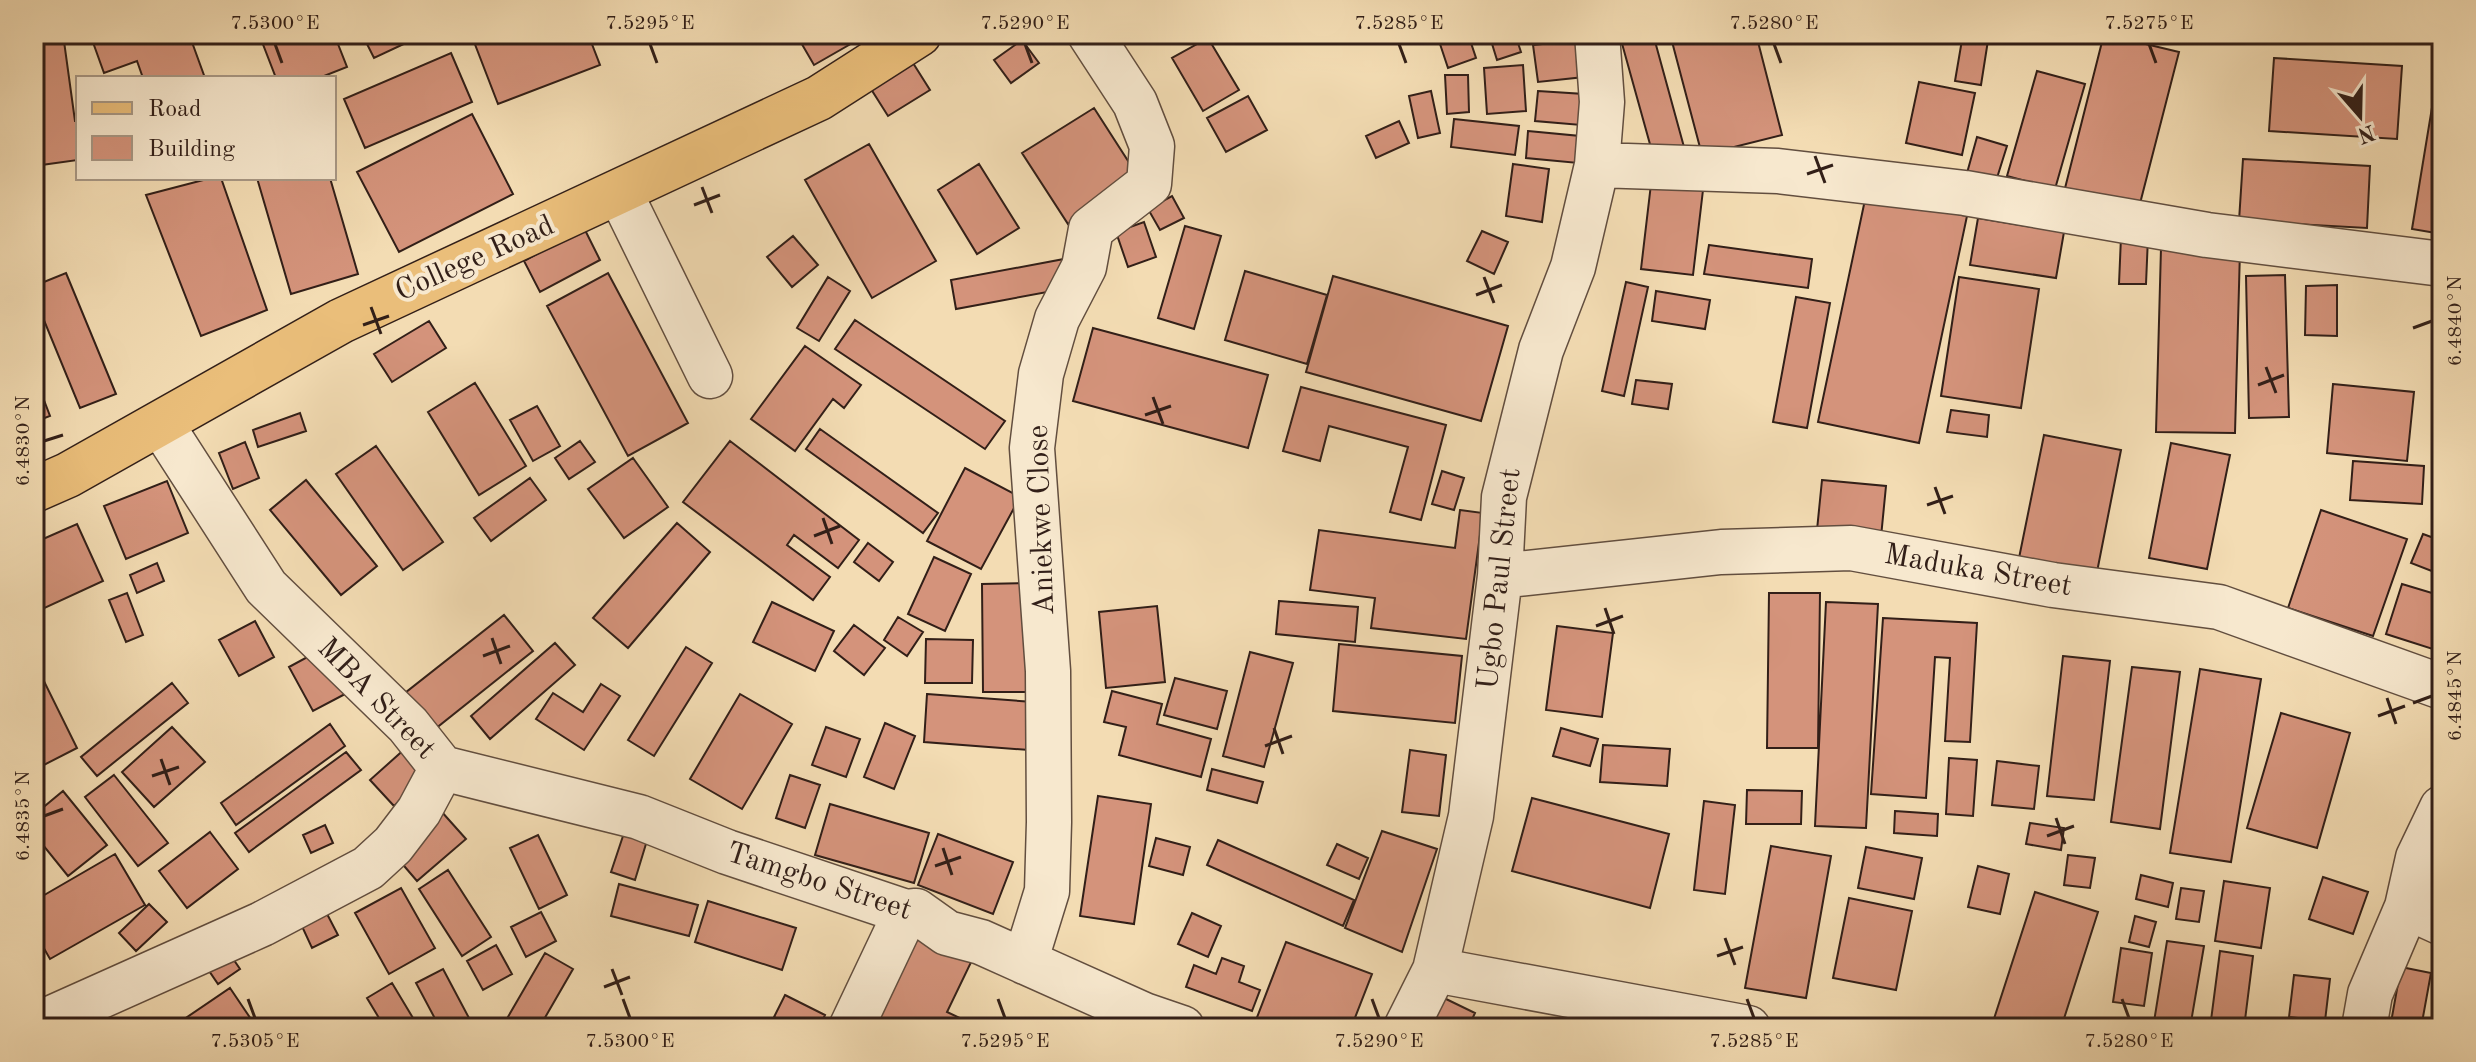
<svg xmlns="http://www.w3.org/2000/svg" width="2476" height="1062" font-family="'Old Standard TT',serif">
  <style>
    .building { fill: #d4937b; stroke: #321f18; stroke-width: 2 }
    .lines { fill: none; stroke-linecap: round; stroke-linejoin: round }
    .minor-casing { stroke: #624e3f; stroke-width: 47 }
    .major-casing { stroke: #321f18; stroke-width: 47 }
    .minor { stroke: #f7e8ce; stroke-width: 44 }
    .major { stroke: #eabe7a; stroke-width: 44 }
    .ticks { fill: none; stroke: #321f18; stroke-width: 3 }
    .labels { text-anchor: middle; dominant-baseline: central; stroke-width: 8; stroke-linejoin: round; paint-order: stroke }
    .street-label { font-size: 30px; fill: #321f18; stroke: #f7e8ce }
    .neatline { fill: none; stroke: #321f18; stroke-width: 3 }
    .ticks-label { font-size: 20px; text-anchor: middle; fill: #321f18 }
  </style>
  <rect width="100%" height="100%" fill="#f3dcb3"/>
  <filter id="stains"><feTurbulence type="fractalNoise" baseFrequency=".0025" numOctaves="4"/><feColorMatrix values="0 0 0 0 .2 0 0 0 0 .09 0 0 0 0 .02 0 0 0 .5 -.17"/></filter>
  <radialGradient id="worn" r=".72"><stop offset=".6" stop-color="#630" stop-opacity="0"/><stop offset="1" stop-color="#630" stop-opacity=".3"/></radialGradient>
  <path class="building" d="M34,34H63L75,121H78V160L34,166Z
    M90,34H189L205,78H143L137,61L104,73Z
    M259,34H334L347,67L319,78H276Z
    M362,34H425L374,58Z
    M471,34H588L600,65L498,104Z
    M796,34H868L814,65Z
    M1450,34H1468L1476,58L1448,68L1438,38Z
    M1489,34H1515L1521,52L1497,60Z
    M1641,34H1653L1684,147L1653,155L1621,40Z
    M1670,34H1756L1782,135L1702,155Z
    M1963,34H1989L1981,85L1955,81Z
    M2104,34L2179,52L2136,219L2062,200Z
    M1208,38L1239,90L1203,111L1172,58Z
    M1022,40L1039,63L1011,83L994,60Z
    M1580,40L1584,77L1538,82L1533,45Z
    M451,53L472,102L365,148L344,99Z
    M2274,58L2402,66L2397,139L2269,131Z
    M913,63L930,90L888,116L871,89Z
    M1523,65L1526,111L1487,114L1484,68Z
    M2439,65H2442V234L2412,229Z
    M2037,71L2085,84L2055,189L2007,176Z
    M1445,75H1468L1469,112L1447,114Z
    M1919,82L1975,93L1962,155L1906,143Z
    M1431,91L1440,133L1418,138L1409,96Z
    M1538,91L1584,94L1581,125L1535,121Z
    M1248,96L1267,130L1226,152L1207,118Z
    M1094,108L1139,178L1068,224L1022,153Z
    M472,114L513,194L399,252L357,172Z
    M1454,119L1519,126L1515,155L1451,147Z
    M1399,121L1409,143L1376,158L1366,136Z
    M1528,131L1580,136L1578,163L1526,158Z
    M1977,137L2007,146L1996,181L1967,173Z
    M869,144L936,261L872,298L805,180Z
    M2243,159L2370,166L2367,228L2239,221Z
    M979,164L1019,228L977,254L938,190Z
    M1513,164L1549,169L1542,222L1506,216Z
    M211,178H221L267,310L201,336L146,195Z
    M257,178H330L358,274L291,294Z
    M1651,184L1703,190L1693,275L1641,269Z
    M1866,195L1967,216L1919,443L1818,422Z
    M1172,196L1184,218L1160,230L1148,209Z
    M1978,218L2064,232L2056,278L1970,265Z
    M1144,222L1156,257L1128,267L1116,232Z
    M1185,226L1221,236L1194,329L1158,318Z
    M584,228L600,260L540,292L524,261Z
    M1482,231L1508,242L1494,274L1467,261Z
    M793,236L818,265L792,287L767,257Z
    M2121,237H2148L2146,284H2119Z
    M1709,245L1812,259L1808,288L1704,274Z
    M2161,248L2240,250L2235,433L2156,432Z
    M1064,259L1069,288L956,309L951,280Z
    M1245,271L1327,295L1307,364L1225,340Z
    M66,273L116,394L80,408L34,296V286Z
    M608,273L688,423L628,456L547,306Z
    M2285,275L2289,417L2249,418L2246,276Z
    M1333,276L1508,326L1481,421L1306,372Z
    M828,277L850,291L819,341L797,328Z
    M1959,277L2039,289L2021,408L1941,396Z
    M1626,282L1648,287L1624,396L1602,391Z
    M2337,285V336L2305,335L2306,286Z
    M1656,291L1710,300L1705,329L1652,321Z
    M1796,297L1830,303L1807,428L1773,422Z
    M2434,300H2442V367H2432Z
    M855,320L1005,421L985,449L835,349Z
    M429,321L446,348L392,382L374,354Z
    M1093,328L1268,375L1248,448L1073,401Z
    M805,346L861,385L844,408L833,399L795,451L751,419Z
    M1636,380L1672,384L1668,409L1632,404Z
    M2438,380H2442V437L2437,436Z
    M37,382L50,416L34,422V383Z
    M475,383L526,466L479,495L428,412Z
    M2333,384L2414,392L2407,461L2327,453Z
    M1301,387L1446,425L1421,520L1390,512L1408,447L1329,426L1320,461L1283,451Z
    M537,406L560,446L533,461L510,420Z
    M1951,410L1989,415L1987,437L1947,432Z
    M300,413L306,431L258,447L253,430Z
    M820,429L938,513L923,533L806,449Z
    M2044,435L2121,450L2096,577L2018,563Z
    M580,441L595,462L569,479L555,458Z
    M730,441L859,540L838,568L794,535L787,545L830,577L813,600L683,502Z
    M245,442L259,478L233,489L219,453Z
    M2171,443L2230,455L2207,569L2149,558Z
    M376,446L443,542L403,570L336,474Z
    M633,458L668,507L624,538L588,489Z
    M2353,461L2424,466L2422,504L2350,500Z
    M965,468L1020,497L981,569L927,541Z
    M1442,471L1464,478L1454,510L1432,504Z
    M530,478L546,500L491,541L474,518Z
    M306,480L377,566L341,595L270,510Z
    M1822,480L1886,486L1881,537L1817,530Z
    M167,481L188,533L126,559L104,506Z
    M1460,510L1483,513L1466,639L1371,628L1375,598L1310,590L1319,530L1455,548Z
    M2321,510L2407,539L2373,636L2288,608Z
    M677,523L710,552L628,648L593,618Z
    M77,524L103,581L38,611L34,602V543Z
    M2423,534L2442,541V575L2411,563Z
    M868,543L893,562L879,581L854,562Z
    M934,557L971,574L945,631L908,614Z
    M157,563L164,581L137,593L130,575Z
    M1031,583L1032,692H983L982,584Z
    M2402,584L2442,596V652L2386,634Z
    M127,593L143,635L126,642L109,600Z
    M1769,593H1820L1818,748H1767Z
    M1279,601L1358,607L1355,642L1276,634Z
    M772,602L834,631L815,671L753,642Z
    M1826,602L1878,604L1866,828L1815,826Z
    M1157,606L1165,682L1106,688L1099,612Z
    M504,615L533,651L435,729L405,693Z
    M898,617L923,632L907,656L884,640Z
    M1883,618L1977,623L1970,742L1945,741L1950,658L1935,657L1926,798L1871,794Z
    M255,621L274,657L239,676L219,640Z
    M854,625L885,648L864,675L834,651Z
    M1557,626L1613,633L1602,717L1546,710Z
    M926,639L973,640L972,683H925Z
    M555,643L575,665L490,739L471,716Z
    M1339,644L1462,656L1455,723L1333,711Z
    M686,647L712,663L654,756L628,740Z
    M322,649L347,693L313,711L289,667Z
    M1250,652L1293,663L1264,767L1223,756Z
    M2063,656L2110,661L2094,800L2047,796Z
    M34,661L77,748L34,770Z
    M2132,667L2180,672L2160,829L2111,822Z
    M2200,669L2261,679L2231,862L2170,853Z
    M1175,678L1227,691L1217,729L1164,715Z
    M172,683L188,703L97,776L81,757Z
    M601,684L620,696L584,750L536,719L553,693L583,712Z
    M1112,691L1162,704L1157,724L1211,739L1201,777L1119,755L1126,727L1104,722Z
    M740,694L792,724L742,809L690,779Z
    M927,694L1033,702L1029,750L924,742Z
    M2281,713L2350,733L2317,848L2247,828Z
    M885,723L915,736L894,789L864,777Z
    M330,724L345,746L236,825L221,803Z
    M172,727L205,762L154,807L122,772Z
    M826,727L860,739L846,777L812,765Z
    M1561,728L1598,739L1590,766L1553,756Z
    M1603,745L1670,749L1667,786L1600,782Z
    M407,747L431,773L394,806L370,780Z
    M1410,750L1446,755L1439,816L1402,812Z
    M346,752L361,770L249,852L235,833Z
    M1949,758L1977,760L1973,816L1946,814Z
    M1997,761L2039,766L2034,809L1992,805Z
    M1212,769L1263,782L1257,803L1207,790Z
    M114,775L168,843L138,866L85,797Z
    M790,775L820,785L805,828L776,818Z
    M1747,790L1802,791L1801,824H1746Z
    M63,791L107,845L68,876L34,834V815Z
    M1098,796L1151,804L1134,924L1080,916Z
    M1532,798L1669,834L1650,908L1512,871Z
    M1704,801L1735,805L1725,894L1694,890Z
    M830,804L929,833L914,883L815,855Z
    M441,811L466,839L417,881L393,853Z
    M1895,811L1938,814L1937,836L1894,833Z
    M2030,823L2064,828L2061,850L2026,844Z
    M325,825L333,843L311,853L303,835Z
    M626,827L649,834L635,880L611,872Z
    M1382,831L1437,849L1402,952L1345,928Z
    M210,832L238,869L187,908L159,871Z
    M938,834L1013,862L993,914L918,885Z
    M538,835L567,895L539,909L510,848Z
    M1156,838L1190,847L1183,875L1149,866Z
    M1218,840L1354,900L1343,926L1207,865Z
    M1337,844L1368,858L1359,879L1327,865Z
    M1771,846L1831,856L1806,998L1745,988Z
    M1866,847L1922,858L1914,899L1858,888Z
    M115,854L145,905L50,959L34,931V901Z
    M2068,855L2095,858L2090,888L2064,885Z
    M1978,866L2009,874L2000,914L1968,907Z
    M448,870L491,937L462,956L419,889Z
    M2141,875L2173,883L2168,907L2136,899Z
    M2323,877L2368,892L2353,934L2309,919Z
    M2224,881L2270,888L2261,948L2215,941Z
    M619,884L698,905L689,936L611,916Z
    M401,888L435,948L389,974L355,913Z
    M2181,888L2204,891L2199,922L2176,919Z
    M2035,892L2098,912L2061,1028H1991Z
    M1849,898L1912,911L1896,990L1833,978Z
    M708,901L796,928L782,970L695,942Z
    M149,904L167,922L136,951L119,933Z
    M325,910L338,935L312,948L300,922Z
    M541,912L556,941L526,957L511,927Z
    M1192,913L1221,926L1208,957L1178,944Z
    M2135,916L2156,922L2149,947L2129,942Z
    M911,923L975,954L947,1012L981,1028H858Z
    M2167,941L2204,946L2190,1028H2153Z
    M1286,942L1372,974L1351,1028H1278L1256,1020Z
    M496,945L512,974L483,990L467,961Z
    M225,947L240,969L218,984L203,962Z
    M2121,948L2152,953L2144,1006L2113,1002Z
    M2220,951L2253,956L2244,1028H2210Z
    M545,953L573,969L539,1028H516L505,1022Z
    M1222,958L1244,966L1239,982L1260,990L1252,1011L1186,987L1194,965L1216,974Z
    M2401,967L2431,973L2421,1028H2390Z
    M443,969L469,1018L450,1028H440L416,983Z
    M2294,975L2330,979L2325,1021L2289,1017Z
    M392,983L419,1028H385L367,998Z
    M230,988L257,1028H171Z
    M785,995L825,1015L819,1028H797L774,1017Z
    M1444,998L1475,1013L1468,1028H1429Z"/>
  <g class="lines">
    <defs>
      <path id="minor" d="M1597,165L1778,171L1965,193L2207,235L2442,264
        M620,193L710,376
        M1500,576L1721,552L1851,548L2053,585L2219,607L2442,687
        M442,768L639,817L727,852L906,912L916,911L947,933L981,942L1144,1015L1182,1028
        M2407,907L2442,923
        M1025,962L1047,891L1049,822L1048,671L1032,448L1041,374L1057,319L1084,267L1091,229L1149,184L1152,146L1135,103L1090,34
        M1435,970L1748,1028
        M34,1026L262,924L368,868L393,845L419,811L442,768L408,725L266,587L161,424
        M851,1028L906,912
        M1406,1028L1435,970L1471,816L1500,576L1504,497L1541,350L1573,267L1597,165L1602,102L1597,34
        M2364,1028L2370,994L2407,907L2418,858L2442,808"/>
      <path id="major" d="M34,490L68,475L341,321L819,98L919,34"/>
    </defs>
    <use href="#minor" class="minor-casing"/>
    <use href="#major" class="major-casing"/>
    <use href="#minor" class="minor"/>
    <use href="#major" class="major"/>
  </g>
  <path class="ticks" d="M275,44L282,63M650,44L657,63M1025,44L1032,63M1399,44L1406,63M1774,44L1781,63M2149,44L2156,63M1815,156L1825,183M1807,174L1833,165M702,187L712,213M694,205L720,195M1484,277L1494,303M1476,295L1502,285M371,307L381,334M363,325L389,316M2413,328L2432,321M2266,367L2276,393M2258,385L2284,375M1153,397L1163,424M1145,415L1171,406M44,441L63,435M1935,487L1945,514M1927,505L1953,496M823,518L832,544M814,536L840,526M1605,608L1614,634M1596,626L1623,616M492,638L501,664M483,656L510,646M2387,698L2396,724M2413,703L2432,696M2378,716L2405,706M1274,728L1283,754M1265,746L1292,736M161,759L170,785M152,776L179,767M44,816L63,809M2056,818L2065,844M2047,836L2074,826M943,848L952,875M935,866L961,857M1725,938L1735,965M1717,956L1743,947M612,969L622,995M604,987L630,977M248,999L255,1018M623,999L630,1018M998,999L1005,1018M1372,999L1379,1018M1747,999L1754,1018M2122,999L2129,1018"/>
  <g class="labels">
    <g class="street-label">
      <text transform="translate(475 259) rotate(-24)">College Road</text>
      <text transform="translate(1042 520) rotate(-92)">Aniekwe Close</text>
      <text transform="translate(1978 571) rotate(10)">Maduka Street</text>
      <text transform="translate(1500 579) rotate(-84)">Ugbo Paul Street</text>
      <text transform="translate(376 699) rotate(46)">MBA Street</text>
      <text transform="translate(819 882) rotate(18)">Tamgbo Street</text>
    </g>
  </g>
  <rect width="2476" height="1062" fill="none" stroke="#f3dcb3" stroke-width="88"/>
  <rect x="76" y="76" width="260" height="104" fill="#f7e8ce" stroke="#a89885" stroke-width="2"/>
  <rect x="92" y="102" width="40" height="12" fill="#eabe7a" stroke="#a89885" stroke-width="2"/>
  <text x="148" y="116" font-size="24" fill="#321f18">Road</text>
  <rect x="92" y="136" width="40" height="24" fill="#d4937b" stroke="#a89885" stroke-width="2"/>
  <text x="148" y="156" font-size="24" fill="#321f18">Building</text>
  <g transform="translate(2360 116) rotate(160)" stroke="#f7e8ce" stroke-width="6" paint-order="stroke">
  <path d="M0-6L14 30L0 20L-14 30Z" fill="#321f18"/>
  <text y="-12" font-size="22" font-weight="bold" text-anchor="middle" fill="#321f18">N</text>
  </g>
  <rect x="44" y="44" width="2388" height="974" class="neatline"/>
  <g class="ticks-label">
    <text x="275" y="29">7.5300°E</text>
    <text x="650" y="29">7.5295°E</text>
    <text x="1025" y="29">7.5290°E</text>
    <text x="1399" y="29">7.5285°E</text>
    <text x="1774" y="29">7.5280°E</text>
    <text x="2149" y="29">7.5275°E</text>
    <text transform="translate(2454 321) rotate(-90)" y="7">6.4840°N</text>
    <text transform="translate(22 441) rotate(-90)" y="7">6.4830°N</text>
    <text transform="translate(2454 696) rotate(-90)" y="7">6.4845°N</text>
    <text transform="translate(22 816) rotate(-90)" y="7">6.4835°N</text>
    <text x="255" y="1047">7.5305°E</text>
    <text x="630" y="1047">7.5300°E</text>
    <text x="1005" y="1047">7.5295°E</text>
    <text x="1379" y="1047">7.5290°E</text>
    <text x="1754" y="1047">7.5285°E</text>
    <text x="2129" y="1047">7.5280°E</text>
  </g>
  <rect width="100%" height="100%" filter="url(#stains)"/>
  <rect width="100%" height="100%" fill="url(#worn)"/>
</svg>
